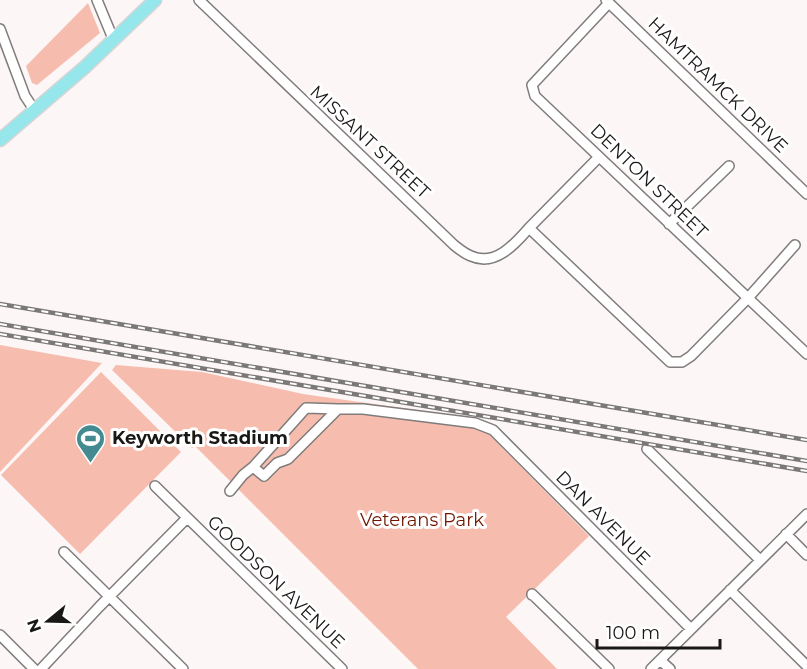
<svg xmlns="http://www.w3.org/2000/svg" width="807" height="669" font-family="Montserrat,sans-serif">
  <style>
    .green { fill: #f6bdaf }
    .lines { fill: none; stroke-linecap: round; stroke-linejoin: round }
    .minor-casing { stroke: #807c7b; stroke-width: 12 }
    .major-casing { stroke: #d6d5d5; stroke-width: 15 }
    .minor { stroke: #fff; stroke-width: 9 }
    .major { stroke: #95e7ec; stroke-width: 12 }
    .rail-casing { stroke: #7b7877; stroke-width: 4.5 }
    .rail { stroke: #fff; stroke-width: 2; stroke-dasharray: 7; stroke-linecap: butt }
    .labels { text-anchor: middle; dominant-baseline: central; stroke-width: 6; stroke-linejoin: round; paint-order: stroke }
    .street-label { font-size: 18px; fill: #191817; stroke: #fff }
    .poi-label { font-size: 18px; font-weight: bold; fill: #191817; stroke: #fff; text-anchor: start }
    .park-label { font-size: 18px; fill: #701600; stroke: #fff }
  </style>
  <rect width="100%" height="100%" fill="#fcf7f6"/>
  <path class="green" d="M88,3L100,33L37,85L32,83L26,66Z
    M0,345L102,363L0,472Z
    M116,365L202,372L303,394L473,418L589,536L506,617L557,669H418L195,446L192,448L112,370Z
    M101,372L181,452L80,554L1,475Z"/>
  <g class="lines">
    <defs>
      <path id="minor" d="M97,0L114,41
        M199,0L454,245C459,249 465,254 471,256C495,267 515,244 529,228
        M606,0L807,194
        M609,3L532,85L535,96L807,354
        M0,29L25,96L35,111
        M599,157L529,228L670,362H682L691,356L748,298L795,245
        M669,224L729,166
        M338,409L306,408L253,467L264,476L277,463L288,459L338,409H363L475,423L493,430L691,629
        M647,449L760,560
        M155,486L342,669
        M230,491L243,475L253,467
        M786,534L807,555
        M64,552L183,669
        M730,590L807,666
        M532,595V594L609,669
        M0,635L34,669
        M660,660L670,669
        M41,669L100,606L187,518
        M651,669L807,514"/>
      <path id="major" d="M0,140L85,67L155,0"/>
    </defs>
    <use href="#minor" class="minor-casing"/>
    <use href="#major" class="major-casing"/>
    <use href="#minor" class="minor"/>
    <use href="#major" class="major"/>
    <defs>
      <path id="rail" d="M0,304L807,440
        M0,324L807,461
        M0,334L807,471"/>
    </defs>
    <use href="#rail" class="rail-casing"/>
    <use href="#rail" class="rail"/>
  </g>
  <defs>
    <symbol id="stadium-pin" viewBox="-11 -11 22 30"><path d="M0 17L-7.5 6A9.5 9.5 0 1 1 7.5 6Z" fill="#438b90" stroke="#fff"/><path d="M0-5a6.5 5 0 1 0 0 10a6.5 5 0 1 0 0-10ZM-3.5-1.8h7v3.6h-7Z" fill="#fff"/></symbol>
  </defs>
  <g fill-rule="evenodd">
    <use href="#stadium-pin" x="74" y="422" width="33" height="45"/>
  </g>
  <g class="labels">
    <g class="street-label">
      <text transform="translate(718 85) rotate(44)">HAMTRAMCK DRIVE</text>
      <text transform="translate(370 142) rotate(43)">MISSANT STREET</text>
      <text transform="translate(649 181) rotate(44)">DENTON STREET</text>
      <text transform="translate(603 518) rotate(45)">DAN AVENUE</text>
      <text transform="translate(276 582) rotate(44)">GOODSON AVENUE</text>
    </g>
    <g class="poi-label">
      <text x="112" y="438">Keyworth Stadium</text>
    </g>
    <g class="park-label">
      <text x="422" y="520">Veterans Park</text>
    </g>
  </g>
  <g transform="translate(48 621) rotate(251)" stroke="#ffffff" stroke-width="4.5" paint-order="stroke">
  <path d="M0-4.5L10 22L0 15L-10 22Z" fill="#191817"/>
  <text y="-9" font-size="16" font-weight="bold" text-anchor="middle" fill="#191817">N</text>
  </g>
  <path d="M597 639v9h123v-9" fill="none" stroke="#191817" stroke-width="3"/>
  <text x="606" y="639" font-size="18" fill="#191817" stroke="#ffffff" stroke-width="4.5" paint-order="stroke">100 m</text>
</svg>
